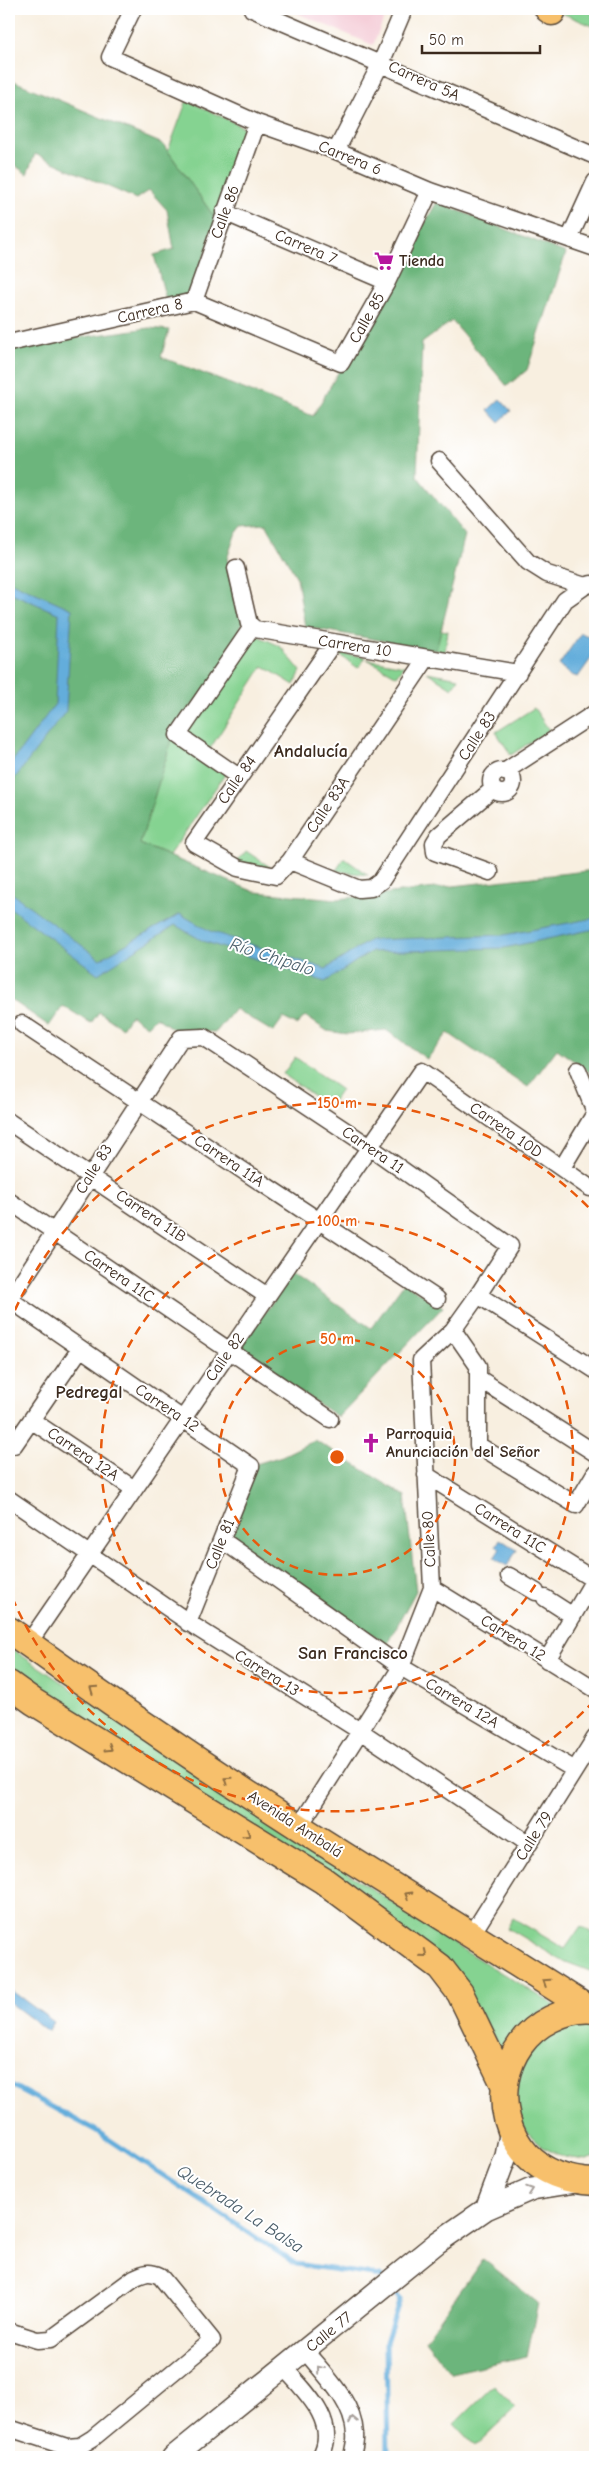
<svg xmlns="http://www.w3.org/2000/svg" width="604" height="2466" font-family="'Comic Neue',sans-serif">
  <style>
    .built { fill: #f5cfd9 }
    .green { fill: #85d391; stroke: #607e58 }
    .forest { fill: #6cb57b; stroke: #54704c }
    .water { fill: #63addb; stroke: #4f6c7c }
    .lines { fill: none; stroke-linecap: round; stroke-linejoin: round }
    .stream { stroke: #63addb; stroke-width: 5 }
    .minor-casing { stroke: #57483b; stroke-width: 19 }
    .tertiary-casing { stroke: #57483b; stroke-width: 24 }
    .primary-casing { stroke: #57483b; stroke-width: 29 }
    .minor { stroke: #fff; stroke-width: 16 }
    .tertiary { stroke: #fff; stroke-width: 21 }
    .primary { stroke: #f7c06c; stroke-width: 26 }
    .oneway { stroke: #906e41 }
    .oneway2 { stroke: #a79f9a }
    .ring { fill: none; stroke: #e8590c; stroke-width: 2.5; stroke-dasharray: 9 6 }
    .labels { text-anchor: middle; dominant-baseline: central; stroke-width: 4; stroke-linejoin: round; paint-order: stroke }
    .street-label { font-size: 16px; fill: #3b2a1e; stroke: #fff }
    .poi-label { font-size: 16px; font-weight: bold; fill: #3b2a1e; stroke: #fff; text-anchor: start }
    .neighbourhood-label { font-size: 18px; font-weight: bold; fill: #3b2a1e; stroke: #fff }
    .water-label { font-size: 18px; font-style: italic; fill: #4b5e6a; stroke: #fff }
    .centre { fill: #e8590c; stroke: #fff; stroke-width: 2.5 }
    .ring-label { font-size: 15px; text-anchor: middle; font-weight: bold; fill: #e8590c; stroke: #fff; stroke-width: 4; stroke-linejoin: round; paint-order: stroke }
  </style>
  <rect width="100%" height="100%" fill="#fff"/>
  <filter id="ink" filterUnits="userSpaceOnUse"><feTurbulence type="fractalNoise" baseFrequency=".02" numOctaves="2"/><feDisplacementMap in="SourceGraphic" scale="10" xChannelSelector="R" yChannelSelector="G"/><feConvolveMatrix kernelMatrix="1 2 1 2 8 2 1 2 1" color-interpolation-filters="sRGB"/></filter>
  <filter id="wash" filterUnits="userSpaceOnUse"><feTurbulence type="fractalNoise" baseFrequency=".0096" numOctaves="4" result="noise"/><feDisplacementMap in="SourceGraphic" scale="20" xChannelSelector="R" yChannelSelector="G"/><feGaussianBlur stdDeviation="1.12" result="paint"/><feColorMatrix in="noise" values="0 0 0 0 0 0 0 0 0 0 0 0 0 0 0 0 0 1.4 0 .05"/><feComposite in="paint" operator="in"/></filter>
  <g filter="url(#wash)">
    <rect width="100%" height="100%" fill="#f8efe0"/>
    <path class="built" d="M287,9H388L373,45Z"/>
    <path class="green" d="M552,9H583L595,14V27Z
      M187,100L249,130L217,221L168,151Z
      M421,627L448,631L445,652L418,647Z
      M240,628L280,646L301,671L294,685L263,666L204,758L226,773L169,856L140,844L177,722L222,670Z
      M337,653L366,657L358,668Z
      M367,659L404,666L397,676Z
      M427,672L459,678L452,688Z
      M534,708L549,730L511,755L496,732Z
      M246,851L273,869L237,862Z
      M344,858L368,875L336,871Z
      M295,1057L341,1090L329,1107L283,1074Z
      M9,1647L462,1949L556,2006C528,2015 517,2025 502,2051L449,1963L9,1670Z
      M513,1918L565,1949L581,1926L595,1935V1973L561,1960L507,1928Z
      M583,2022L595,2025V2157L586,2160L564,2157L544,2148L528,2133L517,2114L516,2071L526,2051L561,2025Z
      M494,2385L516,2407L475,2446L454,2424Z"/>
    <path class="forest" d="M9,79L163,144L217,221L189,299L167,303L154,255L174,249L167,210L149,190L136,199L35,154L27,174L9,161Z
      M437,202L566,253L527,370L507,386L452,321L422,343L417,476L465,535L436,650L305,627L297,578L266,524L242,526L235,535L227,559L247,612L222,670L177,722L140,844L255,892L338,899L595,870V1076L557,1049L528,1087L448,1033L427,1059L386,1030L347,1034L327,1031L305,1016L297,1025L283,1018L273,1032L235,1009L216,1032L176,1031L156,1017L147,1026L131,1015L122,1028L99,1012L91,1023L63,1006L49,1026L9,998V347L149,328L169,330L161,357L313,416Z
      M293,1274L371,1328L404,1283L443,1307L338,1417L237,1350Z
      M315,1440L405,1496L416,1591L387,1644L222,1535L256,1464L282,1456Z
      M483,2259L538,2303L527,2356L451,2373L425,2340Z"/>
    <path class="water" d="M500,399L511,411L499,422L488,410Z
      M9,581L72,609L66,711L9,786V766L55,704L59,614L9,592Z
      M581,633L595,639V653L578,677L571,675L559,665Z
      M9,891L100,959L180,914L210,931L326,969L370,940L504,935L595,918V929L504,948L370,952L325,982L203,941L175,925L98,974L9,907Z
      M500,1539L517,1550L507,1566L494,1558L500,1549L496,1546Z
      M9,1989L54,2022L48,2031L9,2002Z"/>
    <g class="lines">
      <path class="stream" d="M9,2084L95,2130L296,2264L380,2276L384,2280
        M388,2457L386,2342L400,2299L389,2287"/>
    </g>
  </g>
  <g filter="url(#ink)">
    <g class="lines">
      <defs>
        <path id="minor" d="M133,9L110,57L257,123L336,151L430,191L595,248
          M252,9L595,156
          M336,151L381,63L404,9
          M224,212L387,282
          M569,239L595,182
          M194,301L257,123
          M9,343L194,301L341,363L387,282L430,191
          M439,461L528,562L547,574L585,586L591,584
          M236,568L249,624L255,629L518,673
          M333,643L194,843L238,868L276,876L290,861L427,658
          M491 782a11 11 0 1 1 22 0a11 11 0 1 1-22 0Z
          M504,772L595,713
          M239,777L178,735L252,627
          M290,861L359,889L371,888L381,881L565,600L585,586
          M490,872L435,852L434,843L439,835L493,789
          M22,1024L437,1299
          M578,1070L595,1112
          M9,1122L267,1296
          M562,1168L595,1113
          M9,1201L330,1419
          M478,1295L595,1370
          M9,1299L251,1466L188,1623
          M9,1301L181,1038L204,1037L370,1147L510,1246L478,1295L453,1330L421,1360L432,1588L401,1667L299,1827
          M453,1330L478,1366V1445L576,1505L595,1473
          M478,1378L595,1453
          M31,1420L134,1489
          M14,1445L80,1349
          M426,1475L594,1580
          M9,1499L197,1628L360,1731L529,1844
          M229,1545L401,1667L575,1770
          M509,1576L536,1592
          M432,1588L595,1689
          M545,1598L573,1616
          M28,1644L422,1071L590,1188
          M547,1660L595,1578
          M472,1934L595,1738
          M9,2331L37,2340L51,2339L134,2278C144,2273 149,2271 160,2276L212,2340L93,2438L80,2446L67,2447L9,2428
          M305,2351C325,2375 353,2401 355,2434C356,2441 353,2450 352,2457
          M284,2368C306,2392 340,2424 320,2457"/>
        <path id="tertiary" d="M486,2209L506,2156L511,2130
          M173,2457L438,2242L486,2209L532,2189L576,2182"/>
        <path id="primary" d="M548,9L552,12
          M9,1630C104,1698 201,1764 299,1827C395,1888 492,1947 587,2008
          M9,1684L34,1702L324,1881L440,1967L460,1993L504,2084
          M595,2010C580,2008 565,2012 551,2019C501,2043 488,2113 527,2155C545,2174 570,2181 595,2182"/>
      </defs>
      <use href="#minor" class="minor-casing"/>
      <use href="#tertiary" class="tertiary-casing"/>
      <use href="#primary" class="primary-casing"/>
      <use href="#minor" class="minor"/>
      <use href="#tertiary" class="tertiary"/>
      <use href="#primary" class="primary"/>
    </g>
    <defs><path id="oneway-chevron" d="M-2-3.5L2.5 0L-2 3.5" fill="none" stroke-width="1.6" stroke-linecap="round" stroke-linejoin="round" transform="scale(1.25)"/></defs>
    <g class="oneway">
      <use href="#oneway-chevron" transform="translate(93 1689) rotate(-145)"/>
      <use href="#oneway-chevron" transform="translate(109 1748) rotate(32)"/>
      <use href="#oneway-chevron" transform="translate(227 1780) rotate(-146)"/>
      <use href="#oneway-chevron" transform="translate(247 1834) rotate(32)"/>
      <use href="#oneway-chevron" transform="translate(408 1895) rotate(-149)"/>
      <use href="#oneway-chevron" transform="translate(424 1954) rotate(39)"/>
      <use href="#oneway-chevron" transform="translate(546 1982) rotate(-147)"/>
    </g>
    <g class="oneway2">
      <use href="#oneway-chevron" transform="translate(530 2190) rotate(-19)"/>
      <use href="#oneway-chevron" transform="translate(320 2369) rotate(-130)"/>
      <use href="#oneway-chevron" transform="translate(353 2420) rotate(-101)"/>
    </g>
  </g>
  <g class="ring">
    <circle cx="337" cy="1457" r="118"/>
    <circle cx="337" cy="1457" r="236"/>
    <path d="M594 1701A354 354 0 0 1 9 1590M9 1324A354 354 0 0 1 594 1213"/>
  </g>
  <defs>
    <symbol id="supermarket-bare" viewBox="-9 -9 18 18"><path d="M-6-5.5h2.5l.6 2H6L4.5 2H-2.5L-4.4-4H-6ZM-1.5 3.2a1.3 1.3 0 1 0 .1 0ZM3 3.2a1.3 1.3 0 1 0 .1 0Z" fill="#b5179e" stroke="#fff" stroke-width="2.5" paint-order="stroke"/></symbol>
    <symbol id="church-bare" viewBox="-9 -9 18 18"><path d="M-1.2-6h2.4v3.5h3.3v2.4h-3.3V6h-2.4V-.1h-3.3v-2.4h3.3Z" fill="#b5179e" stroke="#fff" stroke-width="2.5" paint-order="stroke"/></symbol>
  </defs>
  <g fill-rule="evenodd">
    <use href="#supermarket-bare" x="370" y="247" width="28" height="28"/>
    <use href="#church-bare" x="357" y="1429" width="28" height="28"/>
  </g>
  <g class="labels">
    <g class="street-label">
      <text transform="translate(424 81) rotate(24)">Carrera 5A</text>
      <text transform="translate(350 158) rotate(22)">Carrera 6</text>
      <text transform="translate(225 212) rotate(-70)">Calle 86</text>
      <text transform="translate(306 247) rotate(23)">Carrera 7</text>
      <text transform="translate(150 311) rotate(-13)">Carrera 8</text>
      <text transform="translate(367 318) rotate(-60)">Calle 85</text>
      <text transform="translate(355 646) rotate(9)">Carrera 10</text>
      <text transform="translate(477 736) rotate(-57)">Calle 83</text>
      <text transform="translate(237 780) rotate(-55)">Calle 84</text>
      <text transform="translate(328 805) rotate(-56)">Calle 83A</text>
      <text transform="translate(506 1130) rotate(35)">Carrera 10D</text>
      <text transform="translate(373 1150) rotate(34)">Carrera 11</text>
      <text transform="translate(229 1161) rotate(34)">Carrera 11A</text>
      <text transform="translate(94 1169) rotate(-58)">Calle 83</text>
      <text transform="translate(151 1216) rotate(34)">Carrera 11B</text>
      <text transform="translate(119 1276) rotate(34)">Carrera 11C</text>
      <text transform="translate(225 1357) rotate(-55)">Calle 82</text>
      <text transform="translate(167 1408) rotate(34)">Carrera 12</text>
      <text transform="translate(83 1454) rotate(34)">Carrera 12A</text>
      <text transform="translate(510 1528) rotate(32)">Carrera 11C</text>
      <text transform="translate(429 1539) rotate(-93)">Calle 80</text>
      <text transform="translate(220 1544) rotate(-68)">Calle 81</text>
      <text transform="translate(513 1638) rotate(32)">Carrera 12</text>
      <text transform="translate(267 1673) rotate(32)">Carrera 13</text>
      <text transform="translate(462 1703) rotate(31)">Carrera 12A</text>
      <text transform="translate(295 1824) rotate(33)">Avenida Ambalá</text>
      <text transform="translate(534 1836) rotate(-58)">Calle 79</text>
      <text transform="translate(329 2332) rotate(-39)">Calle 77</text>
    </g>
    <g class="poi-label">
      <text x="399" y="261">Tienda</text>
      <text x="386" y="1434">Parroquia<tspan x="386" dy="18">Anunciación del Señor</tspan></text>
    </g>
    <g class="neighbourhood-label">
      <text x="311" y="751">Andalucía</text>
      <text x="89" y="1392">Pedregal</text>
      <text x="353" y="1653">San Francisco</text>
    </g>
    <g class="water-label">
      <text transform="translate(272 957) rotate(18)">Río Chipalo</text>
      <text transform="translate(240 2209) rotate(33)">Quebrada La Balsa</text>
    </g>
  </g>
  <circle cx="337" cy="1457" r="8" class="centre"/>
  <g class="ring-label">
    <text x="337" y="1108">150 m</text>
    <text x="337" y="1226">100 m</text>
    <text x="337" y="1344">50 m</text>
  </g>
  <rect width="604" height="2466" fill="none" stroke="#fff" stroke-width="30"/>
  <path d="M422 45v8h118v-8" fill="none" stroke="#3b2a1e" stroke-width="2.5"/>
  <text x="429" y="45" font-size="15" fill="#3b2a1e" stroke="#ffffff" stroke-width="4" paint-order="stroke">50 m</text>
</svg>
